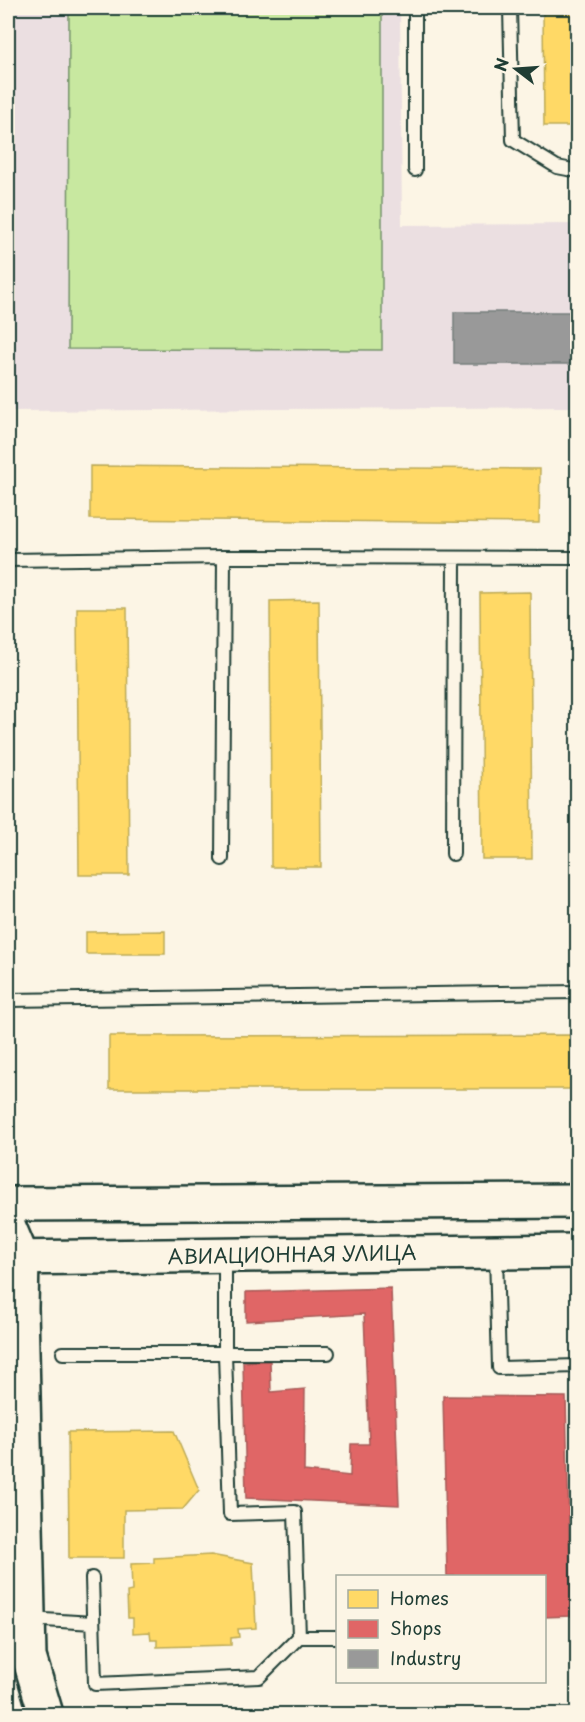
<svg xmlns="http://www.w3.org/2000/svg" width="585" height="1722" font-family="'Playpen Sans',sans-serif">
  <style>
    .built { fill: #ebdfe1 }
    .green { fill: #c8e8a0; stroke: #74926a; stroke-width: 1.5 }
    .homes { fill: #ffd966; stroke: #bcaa57; stroke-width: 1.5 }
    .shops { fill: #e06666; stroke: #a65a57; stroke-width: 1.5 }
    .industry { fill: #999; stroke: #747d7b; stroke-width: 1.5 }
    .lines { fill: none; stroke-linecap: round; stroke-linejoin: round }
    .lane-casing { stroke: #1f3d34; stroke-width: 16 }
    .secondary-casing { stroke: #1f3d34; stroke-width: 38 }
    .primary-casing { stroke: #1f3d34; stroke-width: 38 }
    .lane { stroke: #fcf5e5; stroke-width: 12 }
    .secondary { stroke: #fcf5e5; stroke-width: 33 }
    .primary { stroke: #fcf5e5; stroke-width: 33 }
    .labels { text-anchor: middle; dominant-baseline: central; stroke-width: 6; stroke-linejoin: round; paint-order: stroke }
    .street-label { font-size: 20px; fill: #1f3d34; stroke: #fcf5e5 }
  </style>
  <rect width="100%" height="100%" fill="#fcf5e5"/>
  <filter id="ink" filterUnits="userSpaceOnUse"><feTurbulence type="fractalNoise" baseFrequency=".0167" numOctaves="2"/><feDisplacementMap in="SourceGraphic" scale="12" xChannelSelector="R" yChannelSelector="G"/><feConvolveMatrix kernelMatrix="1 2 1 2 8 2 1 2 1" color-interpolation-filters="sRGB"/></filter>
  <g filter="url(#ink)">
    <path class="built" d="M11,8H400L402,225L577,224V407L13,411Z"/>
    <path class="green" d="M69,8H382V350L68,349Z"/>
    <path class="homes" d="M543,8H578V126H544Z
      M90,466L540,469L539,523L90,519Z
      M530,592L532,859H482L480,593Z
      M319,600L321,867H271L270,601Z
      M77,608H127L129,875H79Z
      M165,931V954H86V932Z
      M578,1035V1089H109V1036Z
      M174,1431L199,1490L183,1509L124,1510V1558H69L68,1432Z
      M211,1555L253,1563L256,1628L238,1629L239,1637L231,1638V1645L157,1647V1640H151L150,1632L133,1633V1618H128L127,1592L132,1591L131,1564L154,1563V1558Z"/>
    <path class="shops" d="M391,1288L399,1505L246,1498L243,1362L270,1361L271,1392L305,1389L304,1471L350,1476L351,1444H369L364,1314L246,1321V1292Z
      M443,1396L566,1397L571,1616L544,1617V1576H447Z"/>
    <path class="industry" d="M454,312H578V364H454Z"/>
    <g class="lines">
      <defs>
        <path id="lane" d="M415,8V170
          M510,8L513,140L557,167L578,171
          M8,560L224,557L578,558
          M453,854L454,558
          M222,859L224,557
          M8,1000L578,992
          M496,1253L499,1368L578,1366
          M225,1255V1353L230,1514L295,1512L299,1637H338
          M63,1353H328
          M92,1578L95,1684L259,1677L299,1637
          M28,1619L93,1623"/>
        <path id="secondary" d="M8,1225L22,1258L21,1308L29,1657L46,1714"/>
        <path id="primary" d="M8,1204L578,1201
          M8,1258L578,1251"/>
      </defs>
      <use href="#lane" class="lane-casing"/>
      <use href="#secondary" class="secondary-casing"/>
      <use href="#primary" class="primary-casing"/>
      <use href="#lane" class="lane"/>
      <use href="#secondary" class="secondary"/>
      <use href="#primary" class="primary"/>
    </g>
  </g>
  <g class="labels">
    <g class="street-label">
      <text transform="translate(292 1254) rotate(-1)">АВИАЦИОННАЯ УЛИЦА</text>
    </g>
  </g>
  <rect width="585" height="1722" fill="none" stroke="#fcf5e5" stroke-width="30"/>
  <rect x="15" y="15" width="555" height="1692" fill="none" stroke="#1f3d34" stroke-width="2" filter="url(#ink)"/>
  <rect x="336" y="1575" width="210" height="108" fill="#fcf5e5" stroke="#a4ab9e" stroke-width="1.5"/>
  <rect x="348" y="1590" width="30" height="18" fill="#ffd966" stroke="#a4ab9e" stroke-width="1.5"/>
  <text x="390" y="1605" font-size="18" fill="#1f3d34">Homes</text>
  <rect x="348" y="1620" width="30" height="18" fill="#e06666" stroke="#a4ab9e" stroke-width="1.5"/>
  <text x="390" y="1635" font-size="18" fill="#1f3d34">Shops</text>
  <rect x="348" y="1650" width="30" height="18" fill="#999999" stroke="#a4ab9e" stroke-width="1.5"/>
  <text x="390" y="1665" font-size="18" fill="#1f3d34">Industry</text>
  <g transform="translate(516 69) rotate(287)" stroke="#fcf5e5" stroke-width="4.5" paint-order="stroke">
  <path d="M0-4.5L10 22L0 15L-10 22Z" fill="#1f3d34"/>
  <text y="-9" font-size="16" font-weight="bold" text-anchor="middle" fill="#1f3d34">N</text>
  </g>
</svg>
